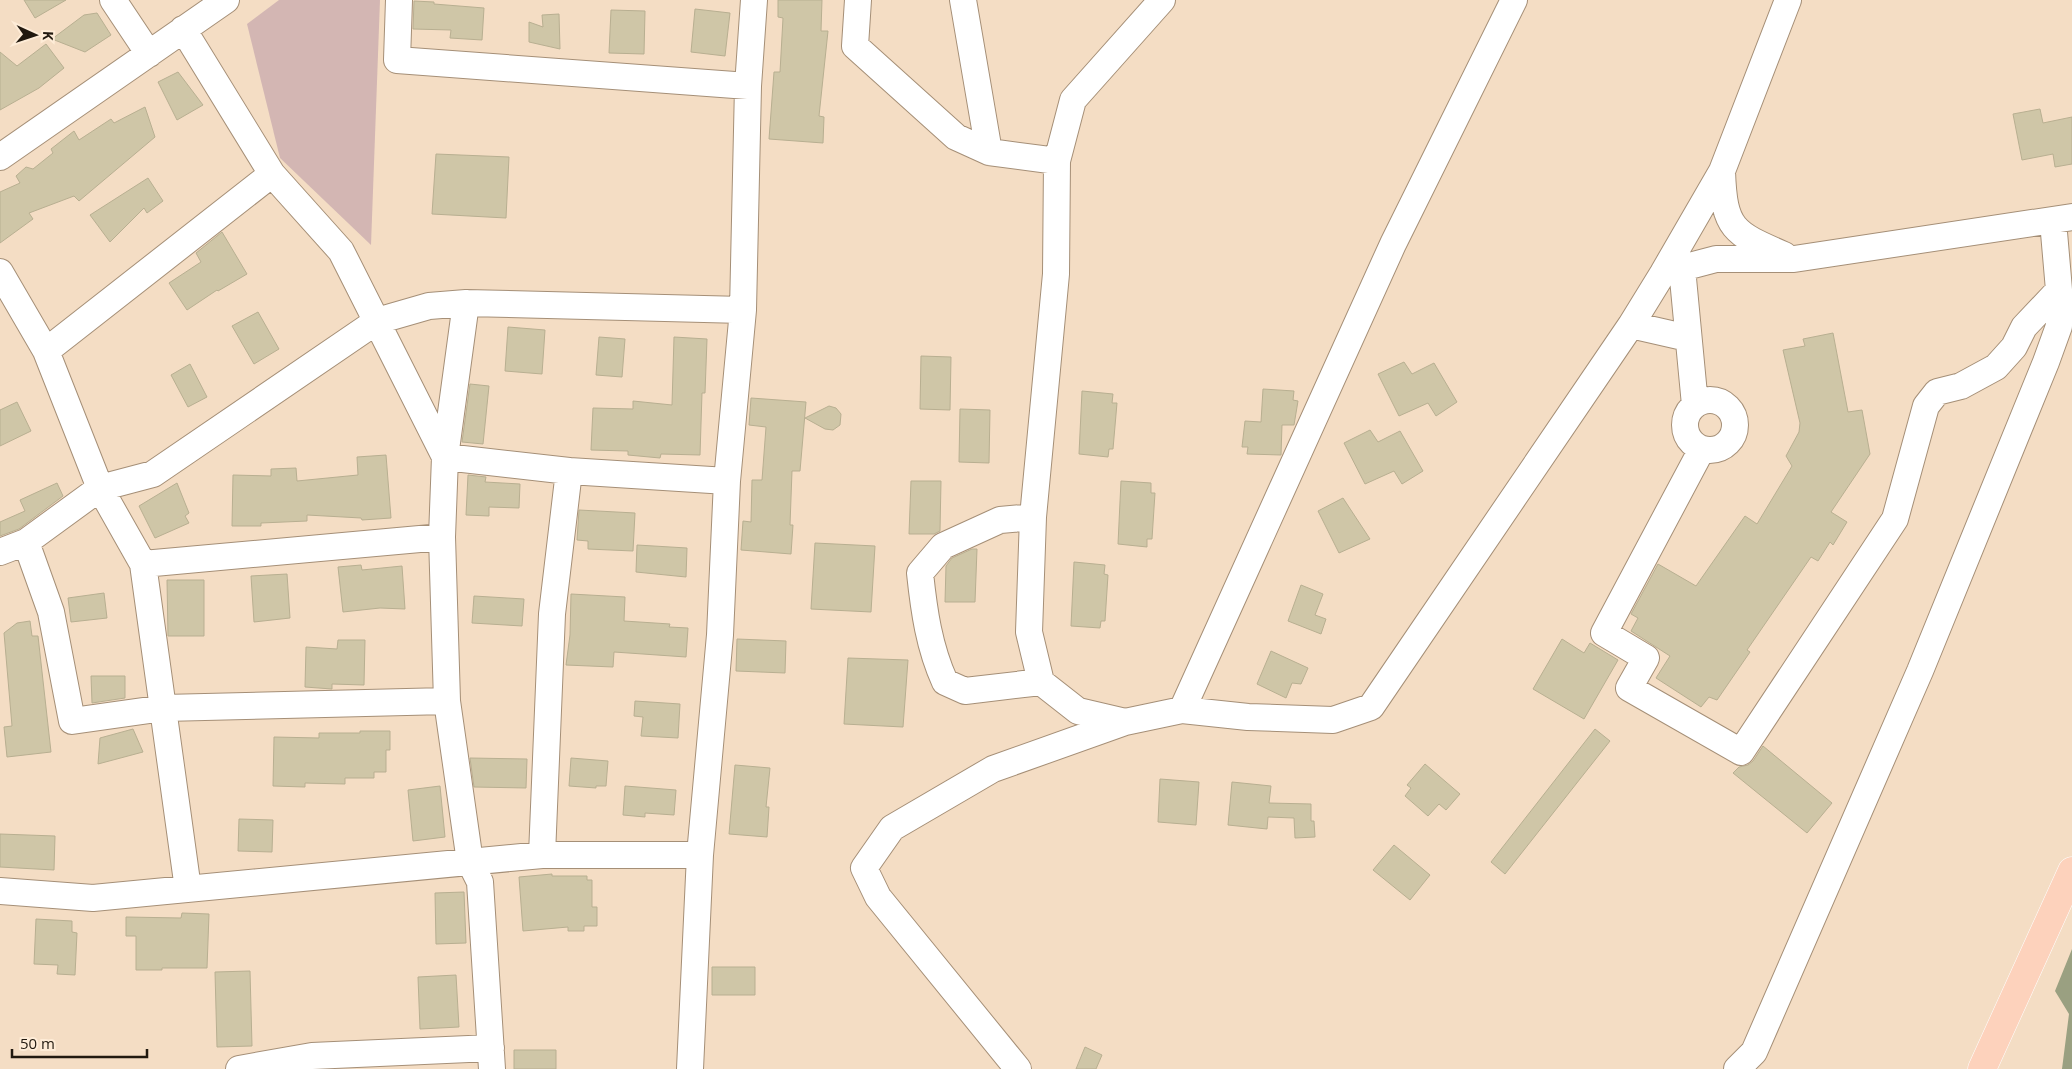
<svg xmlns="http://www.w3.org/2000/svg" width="2072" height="1069" font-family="'Open Sans',sans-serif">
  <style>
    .green { fill: #d3b6b3 }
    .water { fill: #9aa081 }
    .building { fill: #cfc6a7; stroke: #b8af91 }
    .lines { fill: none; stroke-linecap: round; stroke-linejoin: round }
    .minor-casing { stroke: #a58f77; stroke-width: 28 }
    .major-casing { stroke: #fff; stroke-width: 29 }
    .minor { stroke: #fff; stroke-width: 26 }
    .major { stroke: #fdd2bc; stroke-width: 28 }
  </style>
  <rect width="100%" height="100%" fill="#f4ddc4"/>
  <path class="green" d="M279,0H380L371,245L280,158L247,24Z"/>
  <path class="water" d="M2072,949V1069H2062L2069,1014L2055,991Z"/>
  <path class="building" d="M24,0H66L35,18Z
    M778,0H822L821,31H828L819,116L824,117L823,143L769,139L774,72H780L783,18L778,17Z
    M414,1L434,2V4L484,8L482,40L450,38L451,30L413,29Z
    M695,9L730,13L725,56L691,52Z
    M611,10L645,11L644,54L609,53Z
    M97,13L111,35L85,52L52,39L84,15Z
    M559,14L560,49L529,42V22L543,27L542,15Z
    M46,44L64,68L39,88L0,110V52L17,66Z
    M178,72L203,105L177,120L158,82Z
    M145,107L155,137L79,201L74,196L29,213L33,219L0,243V192L20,183L16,176L26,167L33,169L53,153L51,149L74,131L79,140L111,119L114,123Z
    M2040,109L2043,123L2072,117V164L2055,167L2053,154L2022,160L2013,114Z
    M436,154L509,157L506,218L432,214Z
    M148,178L163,201L147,213L144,208L110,242L90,215Z
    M222,232L247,274L218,291L217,290L187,310L169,283L201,262L196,253Z
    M258,312L279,349L254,364L232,326Z
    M508,327L545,330L542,374L505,371Z
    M1833,333L1848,412L1862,410L1870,454L1831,512L1847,522L1833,545L1830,542L1818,561L1811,557L1747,650L1750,652L1717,700L1709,697L1701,707L1656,678L1670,656L1631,631L1638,618L1631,614L1658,564L1696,586L1745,516L1757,524L1792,466L1786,456L1799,432L1800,423L1783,350L1805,346L1803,339Z
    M599,337L625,339L622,377L596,375Z
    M674,337L707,339L705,393H702L700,455L661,454L660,458L628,455V451L591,450L593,408L633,409V401L672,405Z
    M921,356L951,357L950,410L920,409Z
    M1404,362L1412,374L1434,363L1457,402L1436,416L1428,403L1399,416L1378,374Z
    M190,364L207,397L188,407L171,375Z
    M470,384L489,386L483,444L462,442Z
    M1263,389L1294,391L1293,400L1298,401L1294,425H1282L1281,455L1247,454L1248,447H1242L1245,421L1261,422Z
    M1082,391L1113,394L1112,403H1117L1113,449H1109L1108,457L1079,454Z
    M751,398L806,402L800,471H792L790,525H793L791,554L741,550L743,521L751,522L752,480H762L766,427L749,425Z
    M17,402L31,431L0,446V410Z
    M829,406L836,408L841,414L840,425L833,430L825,429L805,418Z
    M960,409L990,410L989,463L959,462Z
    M1370,430L1378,442L1400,431L1423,471L1402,484L1394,471L1365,484L1344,443Z
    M386,455L391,518L362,520L361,518L307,515V521L261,523V526H232L233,475L271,476V469L296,468L297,481L358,475L357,457Z
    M468,475L486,477L485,482L520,484L519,508L489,507V516L466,515Z
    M911,481H941L940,531L934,534H909Z
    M1121,481L1151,483V493H1155L1152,539H1147V547L1118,544Z
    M57,483L63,496L19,529L0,536V522L25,511L20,500Z
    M177,483L189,513L185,516L189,523L155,538L139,506Z
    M1343,498L1370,539L1339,553L1318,511Z
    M579,510L635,513L633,551L588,549V541L577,540Z
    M815,543L875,546L871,612L811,609Z
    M637,545L687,548L686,577L636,572Z
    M972,549H977L975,602H945L946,566L952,558Z
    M1074,562L1105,565L1104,574L1108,575L1105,621H1101L1100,628L1071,626Z
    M361,565L362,570L402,566L405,609L380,608L343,612L338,567Z
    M287,574L290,618L254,622L251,576Z
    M167,580H204V636H168Z
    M1301,585L1323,594L1315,615L1326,619L1321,634L1288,621Z
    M104,593L107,618L71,622L68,598Z
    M571,594L625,597L624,621L670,624L669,627L688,628L686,657L614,652L613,667L566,665L570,635Z
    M474,596L524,599L522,626L472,623Z
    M30,621L32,636H38L51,752L7,757L4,727L12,726L4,633L17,623Z
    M737,639L786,641L785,673L736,671Z
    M1562,639L1584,653L1590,643L1618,660L1584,719L1533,689Z
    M338,640H365L364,685L332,684V689L305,687L306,647L337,649Z
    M1271,651L1308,668L1301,684L1292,683L1286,698L1257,684Z
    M848,658L908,660L903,727L844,724Z
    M91,676H125V698L92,703Z
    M635,701L680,704L678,738L641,736L643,717L634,716Z
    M133,729L143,752L98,764L100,738Z
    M1595,729L1610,741L1505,874L1491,862Z
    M360,731H390V750H386V772H374V778H345V784L305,783V787L273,786L274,737L319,738V733H360Z
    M1763,746L1832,803L1807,833L1733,773L1739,767L1748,765L1753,761Z
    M470,758L527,759L526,788L474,787Z
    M571,758L608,761L606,786H596V788L569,786Z
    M1425,764L1460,794L1446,810L1439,804L1428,816L1405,796L1411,788L1407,785Z
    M735,765L770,768L766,807H769L767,837L729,834Z
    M1160,779L1199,782L1196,825L1158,822Z
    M1232,782L1271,786L1269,803L1311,804V821H1314L1315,837L1295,838L1294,818L1268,817L1267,829L1228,825Z
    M440,786L445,837L413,841L408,790Z
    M625,786L676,790L674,815L645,813V817L623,815Z
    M239,819L273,820L272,852L238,851Z
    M0,834L55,836L54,870L0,867Z
    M1394,845L1430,875L1410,900L1373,870Z
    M552,874V876H587V880H592V907H597V926H584V931H568V927L523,931L519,877Z
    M464,892L466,943L436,944L435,893Z
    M182,913L209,914L207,968H162V970H136V936H126V917L181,918Z
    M36,919L72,921V932L77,933L75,975L57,974L58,965L34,964Z
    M712,967H755V995H712Z
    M250,971L252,1046L217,1047L215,972Z
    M456,975L459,1027L420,1029L418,977Z
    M1085,1047L1102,1055L1096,1069H1076Z
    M514,1050H556V1069H514Z"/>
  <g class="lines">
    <defs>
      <path id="minor" d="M113,0L149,54
        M399,0L397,60L748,86
        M858,0L855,46L956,137L989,152
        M963,0L989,152L1057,161
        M1162,0L1073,100L1057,161L1056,274L1033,517L1029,632L1041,682L1078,711L1125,722L1182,710L1248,717L1333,720L1371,707L1631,325L1663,273L1722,171L1788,0
        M183,29L272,174L341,251L445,457L569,471L727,481
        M0,157L226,0
        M1722,171C1724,229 1733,233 1784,255
        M1682,268L1695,405
        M0,272L46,351L100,488L143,564L188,889
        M1663,273L1716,259H1794L2072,217
        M466,303L445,457L442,537L447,701L470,862L480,882L492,1069
        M1631,325L1688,338
        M46,351L272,174
        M1685 425a25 25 0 1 1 50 0a25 25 0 1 1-50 0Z
        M1702,449L1604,633L1646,658L1629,688L1741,752L1895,519L1926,406L1937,392L1961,386L1996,367L2014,347L2024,327L2059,290
        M1033,517L1000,520L943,546L920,573C924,611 929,647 945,682L965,691L1041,682
        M26,542L51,612L72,721L164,708L447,701
        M0,552L26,542L100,488L153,474L377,321L429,306L466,303L743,310
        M143,564L442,537
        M1182,710L1393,244L1514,0
        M542,855L552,614L569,471
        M0,891L93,898L542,855H700
        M239,1069L312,1056L491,1048
        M690,1069L700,855L720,635L727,481L743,310L748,86L754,0
        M1018,1069L878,897L864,868L892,828L993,769L1125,722
        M1737,1069L1754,1052L1920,671L2046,362L2059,326V290L2053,221"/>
      <path id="major" d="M1982,1069L2072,871"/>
    </defs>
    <use href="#minor" class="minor-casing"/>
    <use href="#major" class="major-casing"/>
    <use href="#minor" class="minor"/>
    <use href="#major" class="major"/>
  </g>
  <g transform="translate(35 35) rotate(93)" stroke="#feecd7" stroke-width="4" paint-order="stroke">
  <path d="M0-4L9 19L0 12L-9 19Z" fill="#21190f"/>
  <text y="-8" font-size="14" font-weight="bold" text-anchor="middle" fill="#21190f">K</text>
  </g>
  <path d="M12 1049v8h135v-8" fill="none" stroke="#21190f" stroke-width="2.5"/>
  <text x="20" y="1049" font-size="15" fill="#21190f" stroke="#feecd7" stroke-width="4" paint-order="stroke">50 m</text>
</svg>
